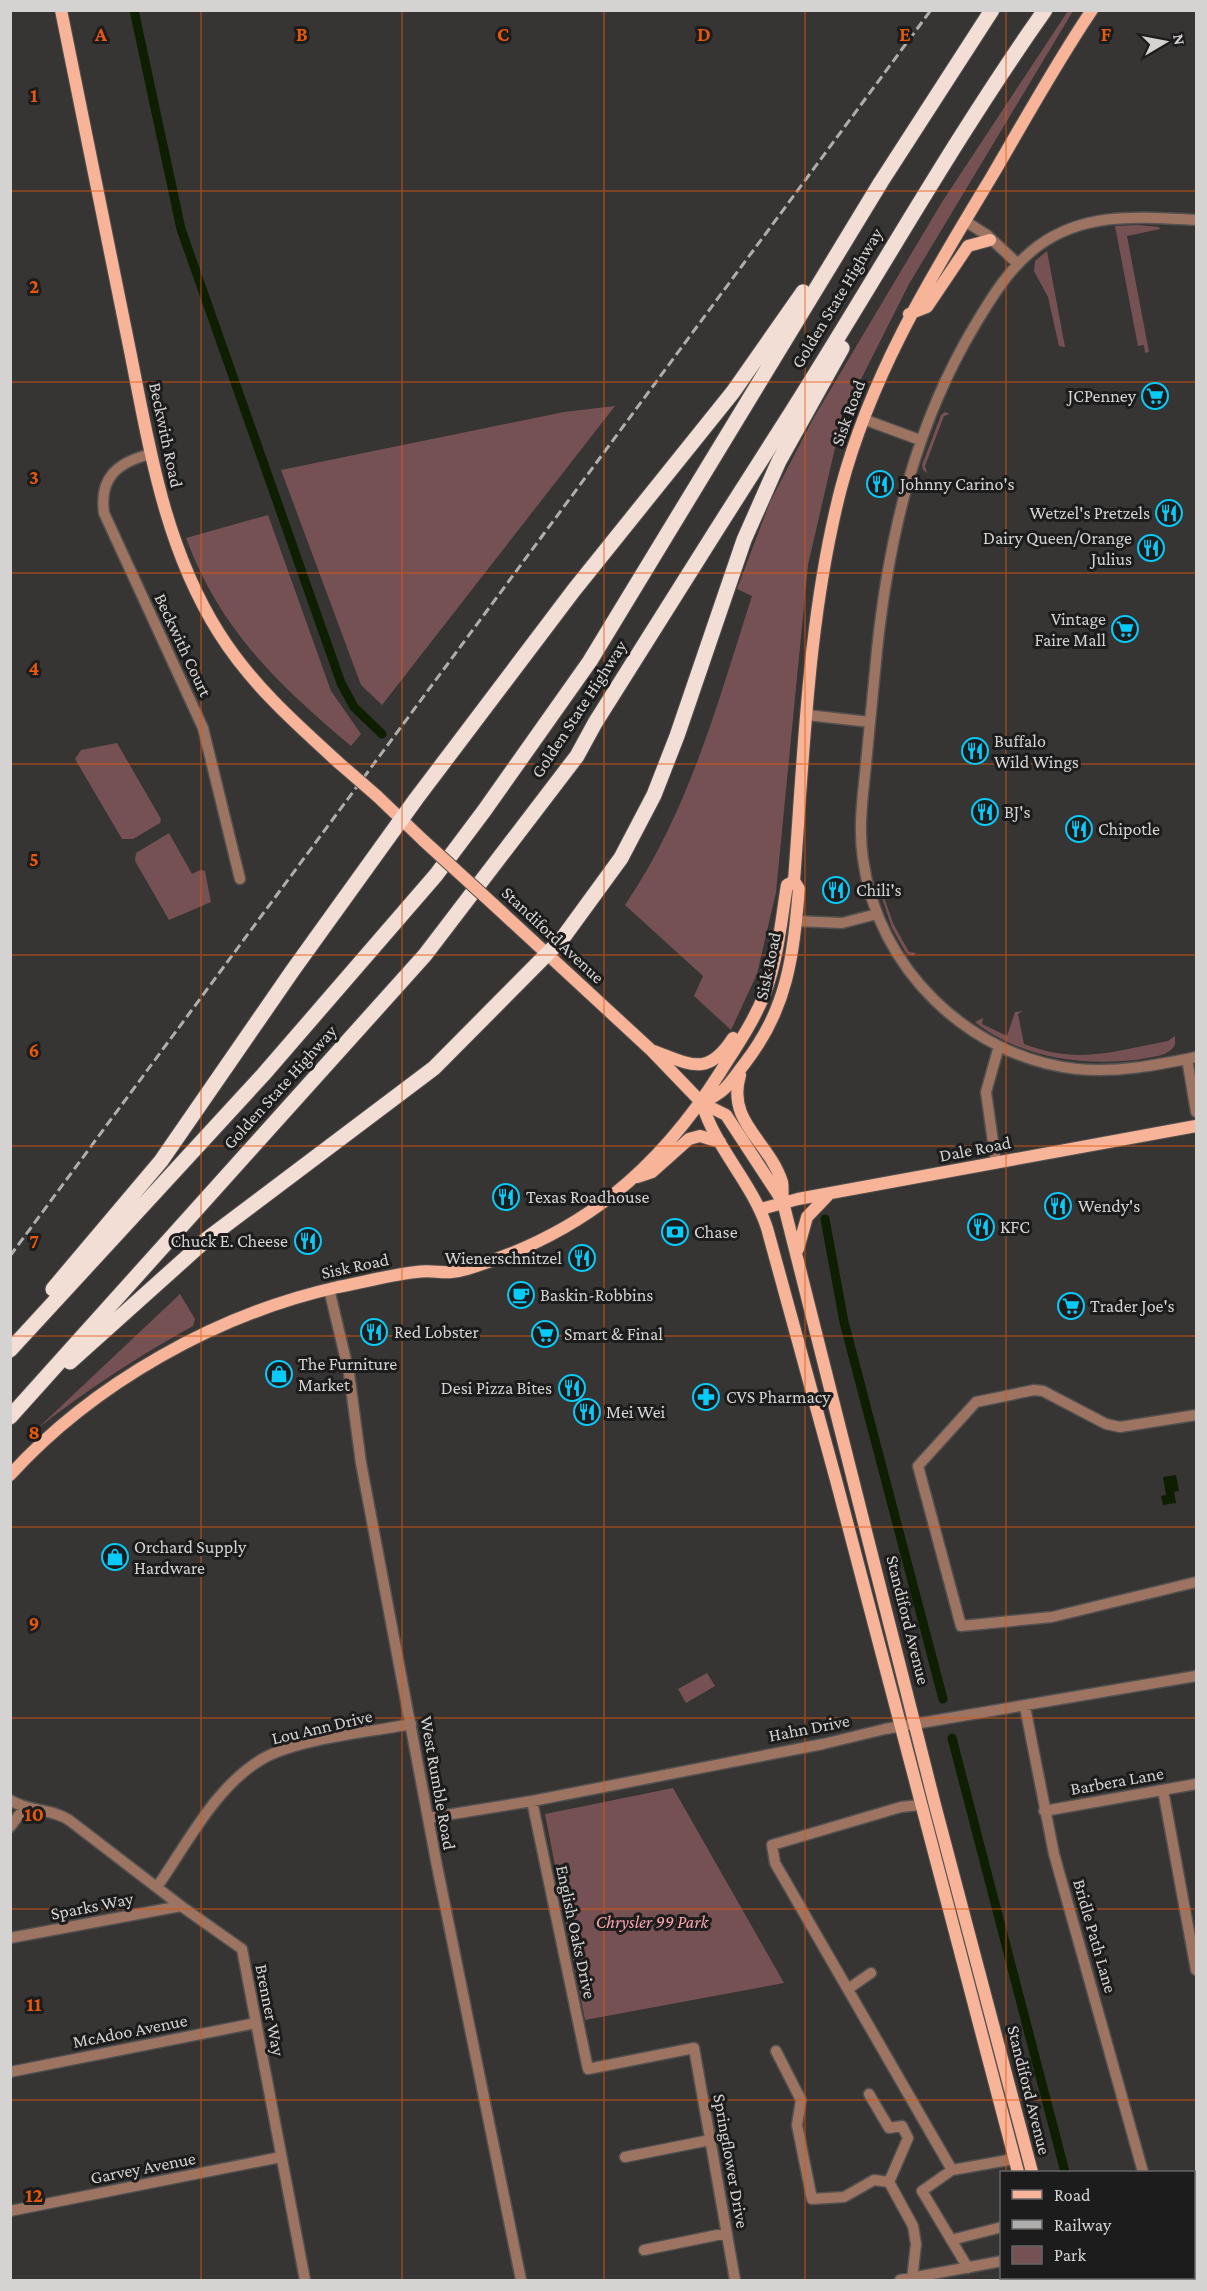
<svg xmlns="http://www.w3.org/2000/svg" width="1207" height="2291" font-family="'Crimson Pro',serif">
  <style>
    .green { fill: #765154 }
    .water { fill: #0e1f01 }
    .lines { fill: none; stroke-linecap: round; stroke-linejoin: round }
    .canal { stroke: #0e1f01; stroke-width: 9 }
    .minor-casing { stroke: #525150; stroke-width: 13 }
    .major-casing { stroke: #525150; stroke-width: 14 }
    .highway-casing { stroke: #525150; stroke-width: 17 }
    .minor { stroke: #9d7362; stroke-width: 10 }
    .major { stroke: #f8b498; stroke-width: 12 }
    .highway { stroke: #f3ded5; stroke-width: 15 }
    .rail { stroke: #afaead; stroke-width: 3; stroke-dasharray: 9 4.5; stroke-linecap: butt }
    .major-bridge-casing { stroke: #525150; stroke-width: 14; stroke-linecap: butt }
    .major-bridge { stroke: #f8b498; stroke-width: 12 }
    .grid { fill: none; stroke: #e8590c; stroke-width: 1.5; stroke-opacity: 0.55 }
    .labels { text-anchor: middle; dominant-baseline: central; stroke-width: 6; stroke-linejoin: round; paint-order: stroke }
    .street-label { font-size: 18px; fill: #d4d3d2; stroke: #1d1c1c }
    .poi-label { font-size: 18px; fill: #d4d3d2; stroke: #1d1c1c; text-anchor: start }
    .park-label { font-size: 18px; font-style: italic; fill: #faa5ad; stroke: #1d1c1c }
    .grid-label { font-size: 20px; text-anchor: middle; font-weight: bold; fill: #e8590c; stroke: #1d1c1c; stroke-width: 6; stroke-linejoin: round; paint-order: stroke }
  </style>
  <rect width="100%" height="100%" fill="#363533"/>
  <path class="green" d="M1068,11H1073L909,284L852,397L835,448L808,565L776,892L757,974L731,1030L694,996L703,976L625,905C689,811 718,702 752,596L737,589L770,502L813,419L942,202Z
    M1138,225L1159,227L1160,229L1127,236L1149,352L1145,353L1144,345L1138,346L1115,226Z
    M1047,251L1065,347L1059,346L1048,297L1034,271L1035,261Z
    M615,406L382,705L361,685L281,470L564,412Z
    M945,412L950,414L944,416L925,466L927,473L923,470L922,465L941,415Z
    M268,515L331,691L361,734L351,746C277,683 221,631 186,538Z
    M117,743L161,819L160,823L133,839H122L75,759L81,750Z
    M169,833L192,874L200,870L205,871L211,902L169,920L135,861L136,853Z
    M885,881L880,886L893,923L909,952L916,953L913,956L906,953L892,928L878,886L880,882Z
    M1023,1011L1018,1014L1024,1044C1078,1065 1114,1051 1168,1041L1175,1036V1045C1169,1055 1158,1056 1147,1058C1090,1068 1021,1059 975,1022L983,1018L982,1024L1007,1036L1015,1012Z
    M180,1294L195,1319L193,1326C138,1356 87,1390 38,1428Z
    M707,1673L715,1686L686,1703L678,1689Z
    M673,1788L784,1983L585,2020L545,1814Z"/>
  <path class="water" d="M1176,1475L1179,1491L1174,1492L1176,1503L1163,1505L1161,1496L1166,1495L1163,1477Z"/>
  <g class="lines">
    <path class="canal" d="M134,10L181,229L341,683L354,707L382,734
      M825,1219L844,1322L943,1699
      M952,1738L1065,2172"/>
    <defs>
      <path id="minor" d="M1196,220C1141,217 1086,211 1038,246C1010,267 993,295 975,325C915,425 889,536 877,650C873,688 870,726 866,764C863,795 858,827 863,859C877,967 968,1057 1077,1069C1118,1073 1157,1065 1196,1057
        M965,221L987,235L1018,264
        M863,419L920,440
        M151,454C118,462 99,477 104,513L203,728L240,879
        M807,715L870,722
        M796,921L842,923L877,914
        M1187,1059L1196,1112
        M996,1163L986,1092L999,1046
        M329,1289L349,1373L361,1463L437,1866L521,2280
        M1196,1415L1120,1427L1106,1424L1043,1391L1034,1390L976,1402L918,1466L961,1626L1052,1617L1196,1582
        M1025,1707L1054,1854L1143,2172
        M1163,1790L1196,1970
        M10,1800C28,1812 51,1808 69,1820L181,1906L242,1949L305,2280
        M532,1801L588,2069L694,2048L735,2280
        M920,1805L901,1807L772,1845L775,1863L952,2170L1014,2159
        M1044,1811L1196,1784
        M428,1818L532,1801L823,1744L885,1729L1196,1676
        M10,1827L25,1807
        M157,1887C187,1844 217,1784 264,1758C298,1739 371,1732 411,1724
        M10,1938L181,1906
        M848,1989L871,1973
        M776,2051L801,2100L797,2125L812,2199L844,2197L874,2180L889,2182
        M10,2072L256,2023
        M869,2094L889,2128L902,2126L908,2138L889,2182L913,2226L916,2244L912,2280
        M625,2157L710,2140
        M952,2170L922,2191L968,2268
        M10,2211L281,2157
        M1194,2231H1196
        M951,2240L1002,2227
        M644,2250L727,2233
        M1172,2278L1173,2280
        M900,2280L1002,2261"/>
      <path id="major" d="M61,10C83,119 105,227 127,336C148,438 162,543 219,633C251,684 295,723 339,763
        M909,314L927,307L968,246L990,240
        M377,796L424,841
        M493,904L651,1050L702,1103L726,1115L783,1202L935,1805L1032,2172
        M654,1051C691,1065 708,1077 733,1038
        M740,1075C726,1122 769,1141 782,1182C783,1187 782,1195 783,1201
        M702,1103C728,1090 728,1085 745,1063C788,1008 793,956 799,889L794,881C804,750 808,616 841,488C872,372 931,277 992,176C1025,120 1056,63 1092,10
        M702,1103C715,1148 752,1182 767,1228L836,1480L1018,2172
        M637,1177L652,1172L689,1139L700,1136L720,1142
        M761,1209L798,1199L1196,1126
        M798,1249L807,1217L830,1193
        M10,1475C94,1383 217,1314 338,1287C364,1282 390,1275 416,1272C436,1269 444,1276 467,1269C582,1234 658,1171 721,1071C737,1046 754,1021 765,993C778,959 781,921 787,885L794,881
        M1044,2278L1045,2280
        M1061,2278L1062,2280"/>
      <path id="highway" d="M53,1289L161,1161L293,970L416,799L574,590L733,392L803,292
        M10,1350L263,1075L436,875L484,811L590,661L881,182L992,10
        M70,1362L207,1239L434,1068L562,939L621,858L654,795L677,736L744,540L779,461L842,348
        M10,1417L425,955L577,756L595,723C660,619 725,516 791,413C876,279 953,140 1045,10"/>
    </defs>
    <use href="#minor" class="minor-casing"/>
    <use href="#major" class="major-casing"/>
    <use href="#highway" class="highway-casing"/>
    <use href="#minor" class="minor"/>
    <use href="#major" class="major"/>
    <use href="#highway" class="highway"/>
    <path class="rail" d="M10,1256L931,10"/>
    <defs>
      <path id="major-bridge" d="M339,763L377,796
        M424,841L493,904"/>
    </defs>
    <use href="#major-bridge" class="major-bridge-casing"/>
    <use href="#major-bridge" class="major-bridge"/>
  </g>
  <path class="grid" d="M201,10V2280M402,10V2280M604,10V2280M805,10V2280M1006,10V2172M10,191H1196M10,382H1196M10,573H1196M10,764H1196M10,955H1196M10,1146H1196M10,1336H1196M10,1527H1196M10,1718H1196M10,1909H1196M10,2100H1196M1006,2278V2280"/>
  <defs>
    <symbol id="supermarket-ring" viewBox="-11 -11 22 22"><circle r="9.5" fill="#1d1c1c" stroke="#09cbfa" stroke-width="1.5"/><path d="M-6-5.5h2.5l.6 2H6L4.5 2H-2.5L-4.4-4H-6ZM-1.5 3.2a1.3 1.3 0 1 0 .1 0ZM3 3.2a1.3 1.3 0 1 0 .1 0Z" fill="#09cbfa"/></symbol>
    <symbol id="restaurant-ring" viewBox="-11 -11 22 22"><circle r="9.5" fill="#1d1c1c" stroke="#09cbfa" stroke-width="1.5"/><path d="M-5-6h1v4h1v-4h1v4h1v-4h1v5L-1.5 .5V6h-2V.5L-5-1ZM5-6V6H3V1.5H1.5Q1.5-4 5-6Z" fill="#09cbfa"/></symbol>
    <symbol id="bank-ring" viewBox="-11 -11 22 22"><circle r="9.5" fill="#1d1c1c" stroke="#09cbfa" stroke-width="1.5"/><path d="M-6-4H6V4H-6ZM0-2.3a2.3 2.3 0 1 0 0 4.6a2.3 2.3 0 1 0 0-4.6Z" fill="#09cbfa"/></symbol>
    <symbol id="cafe-ring" viewBox="-11 -11 22 22"><circle r="9.5" fill="#1d1c1c" stroke="#09cbfa" stroke-width="1.5"/><path d="M-5.5-4.5H6V0H3Q3 3.5 0 3.5H-2.5Q-5.5 3.5-5.5 0ZM3-3.2v2h1.7v-2ZM-6 4.5H4V6H-6Z" fill="#09cbfa"/></symbol>
    <symbol id="shop-ring" viewBox="-11 -11 22 22"><circle r="9.5" fill="#1d1c1c" stroke="#09cbfa" stroke-width="1.5"/><path d="M-5-2.5h2.3a2.7 3.5 0 0 1 5.4 0H5L5.5 6h-11ZM-1.5-2.5h3a1.5 2.3 0 0 0-3 0Z" fill="#09cbfa"/></symbol>
    <symbol id="pharmacy-ring" viewBox="-11 -11 22 22"><circle r="9.5" fill="#1d1c1c" stroke="#09cbfa" stroke-width="1.5"/><path d="M-2-6h4v4h4v4h-4v4h-4v-4h-4v-4h4Z" fill="#09cbfa"/></symbol>
  </defs>
  <g fill-rule="evenodd">
    <use href="#supermarket-ring" x="1140" y="381" width="30" height="30"/>
    <use href="#restaurant-ring" x="865" y="469" width="30" height="30"/>
    <use href="#restaurant-ring" x="1154" y="498" width="30" height="30"/>
    <use href="#restaurant-ring" x="1136" y="533" width="30" height="30"/>
    <use href="#supermarket-ring" x="1110" y="614" width="30" height="30"/>
    <use href="#restaurant-ring" x="960" y="736" width="30" height="30"/>
    <use href="#restaurant-ring" x="970" y="797" width="30" height="30"/>
    <use href="#restaurant-ring" x="1064" y="814" width="30" height="30"/>
    <use href="#restaurant-ring" x="821" y="875" width="30" height="30"/>
    <use href="#restaurant-ring" x="491" y="1182" width="30" height="30"/>
    <use href="#restaurant-ring" x="1043" y="1191" width="30" height="30"/>
    <use href="#restaurant-ring" x="966" y="1212" width="30" height="30"/>
    <use href="#bank-ring" x="660" y="1217" width="30" height="30"/>
    <use href="#restaurant-ring" x="293" y="1226" width="30" height="30"/>
    <use href="#restaurant-ring" x="567" y="1243" width="30" height="30"/>
    <use href="#cafe-ring" x="506" y="1280" width="30" height="30"/>
    <use href="#supermarket-ring" x="1056" y="1291" width="30" height="30"/>
    <use href="#restaurant-ring" x="359" y="1317" width="30" height="30"/>
    <use href="#supermarket-ring" x="530" y="1319" width="30" height="30"/>
    <use href="#shop-ring" x="264" y="1359" width="30" height="30"/>
    <use href="#restaurant-ring" x="557" y="1373" width="30" height="30"/>
    <use href="#pharmacy-ring" x="691" y="1382" width="30" height="30"/>
    <use href="#restaurant-ring" x="572" y="1397" width="30" height="30"/>
    <use href="#shop-ring" x="100" y="1542" width="30" height="30"/>
  </g>
  <g class="labels">
    <g class="street-label">
      <text transform="translate(837 298) rotate(-59)">Golden State Highway</text>
      <text transform="translate(848 413) rotate(-70)">Sisk Road</text>
      <text transform="translate(166 435) rotate(78)">Beckwith Road</text>
      <text transform="translate(183 645) rotate(65)">Beckwith Court</text>
      <text transform="translate(579 709) rotate(-57)">Golden State Highway</text>
      <text transform="translate(553 935) rotate(43)">Standiford Avenue</text>
      <text transform="translate(768 966) rotate(-78)">Sisk Road</text>
      <text transform="translate(280 1087) rotate(-48)">Golden State Highway</text>
      <text transform="translate(975 1149) rotate(-11)">Dale Road</text>
      <text transform="translate(355 1266) rotate(-12)">Sisk Road</text>
      <text transform="translate(908 1620) rotate(76)">Standiford Avenue</text>
      <text transform="translate(322 1727) rotate(-13)">Lou Ann Drive</text>
      <text transform="translate(809 1728) rotate(-11)">Hahn Drive</text>
      <text transform="translate(1117 1781) rotate(-10)">Barbera Lane</text>
      <text transform="translate(438 1783) rotate(80)">West Rumble Road</text>
      <text transform="translate(92 1906) rotate(-11)">Sparks Way</text>
      <text transform="translate(576 1932) rotate(78)">English Oaks Drive</text>
      <text transform="translate(1095 1936) rotate(74)">Bridle Path Lane</text>
      <text transform="translate(270 2010) rotate(79)">Brenner Way</text>
      <text transform="translate(130 2031) rotate(-11)">McAdoo Avenue</text>
      <text transform="translate(1029 2090) rotate(76)">Standiford Avenue</text>
      <text transform="translate(731 2161) rotate(80)">Springflower Drive</text>
      <text transform="translate(143 2168) rotate(-11)">Garvey Avenue</text>
    </g>
    <g class="poi-label">
      <text x="1136" y="396" text-anchor="end">JCPenney</text>
      <text x="900" y="484">Johnny Carino's</text>
      <text x="1150" y="513" text-anchor="end">Wetzel's Pretzels</text>
      <text x="1132" y="538" text-anchor="end">Dairy Queen/Orange<tspan x="1132" dy="21">Julius</tspan></text>
      <text x="1106" y="619" text-anchor="end">Vintage<tspan x="1106" dy="21">Faire Mall</tspan></text>
      <text x="994" y="741">Buffalo<tspan x="994" dy="21">Wild Wings</tspan></text>
      <text x="1004" y="812">BJ's</text>
      <text x="1098" y="829">Chipotle</text>
      <text x="856" y="890">Chili's</text>
      <text x="526" y="1197">Texas Roadhouse</text>
      <text x="1078" y="1206">Wendy's</text>
      <text x="1000" y="1227">KFC</text>
      <text x="694" y="1232">Chase</text>
      <text x="288" y="1241" text-anchor="end">Chuck E. Cheese</text>
      <text x="562" y="1258" text-anchor="end">Wienerschnitzel</text>
      <text x="540" y="1295">Baskin-Robbins</text>
      <text x="1090" y="1306">Trader Joe's</text>
      <text x="394" y="1332">Red Lobster</text>
      <text x="564" y="1334">Smart &amp; Final</text>
      <text x="298" y="1364">The Furniture<tspan x="298" dy="21">Market</tspan></text>
      <text x="552" y="1388" text-anchor="end">Desi Pizza Bites</text>
      <text x="726" y="1397">CVS Pharmacy</text>
      <text x="606" y="1412">Mei Wei</text>
      <text x="134" y="1547">Orchard Supply<tspan x="134" dy="21">Hardware</tspan></text>
    </g>
    <g class="park-label">
      <text x="652" y="1922">Chrysler 99 Park</text>
    </g>
  </g>
  <g class="grid-label">
    <text x="101" y="41">A</text>
    <text x="302" y="41">B</text>
    <text x="503" y="41">C</text>
    <text x="704" y="41">D</text>
    <text x="905" y="41">E</text>
    <text x="1106" y="41">F</text>
    <text x="34" y="102">1</text>
    <text x="34" y="293">2</text>
    <text x="34" y="484">3</text>
    <text x="34" y="675">4</text>
    <text x="34" y="866">5</text>
    <text x="34" y="1057">6</text>
    <text x="34" y="1248">7</text>
    <text x="34" y="1439">8</text>
    <text x="34" y="1630">9</text>
    <text x="34" y="1821">10</text>
    <text x="34" y="2011">11</text>
    <text x="34" y="2202">12</text>
  </g>
  <rect width="1207" height="2291" fill="none" stroke="#d4d3d2" stroke-width="24"/>
  <rect x="1000" y="2171" width="195" height="108" fill="#1d1c1c" stroke="#666565" stroke-width="1.5"/>
  <rect x="1012" y="2190" width="30" height="9" fill="#f8b498" stroke="#666565" stroke-width="1.5"/>
  <text x="1054" y="2201" font-size="18" fill="#d4d3d2">Road</text>
  <rect x="1012" y="2220" width="30" height="9" fill="#afaead" stroke="#666565" stroke-width="1.5"/>
  <text x="1054" y="2231" font-size="18" fill="#d4d3d2">Railway</text>
  <rect x="1012" y="2246" width="30" height="18" fill="#765154" stroke="#666565" stroke-width="1.5"/>
  <text x="1054" y="2261" font-size="18" fill="#d4d3d2">Park</text>
  <g transform="translate(1165 42) rotate(80)" stroke="#1d1c1c" stroke-width="4.5" paint-order="stroke">
  <path d="M0-4.5L10 22L0 15L-10 22Z" fill="#d4d3d2"/>
  <text y="-9" font-size="16" font-weight="bold" text-anchor="middle" fill="#d4d3d2">N</text>
  </g>
</svg>
